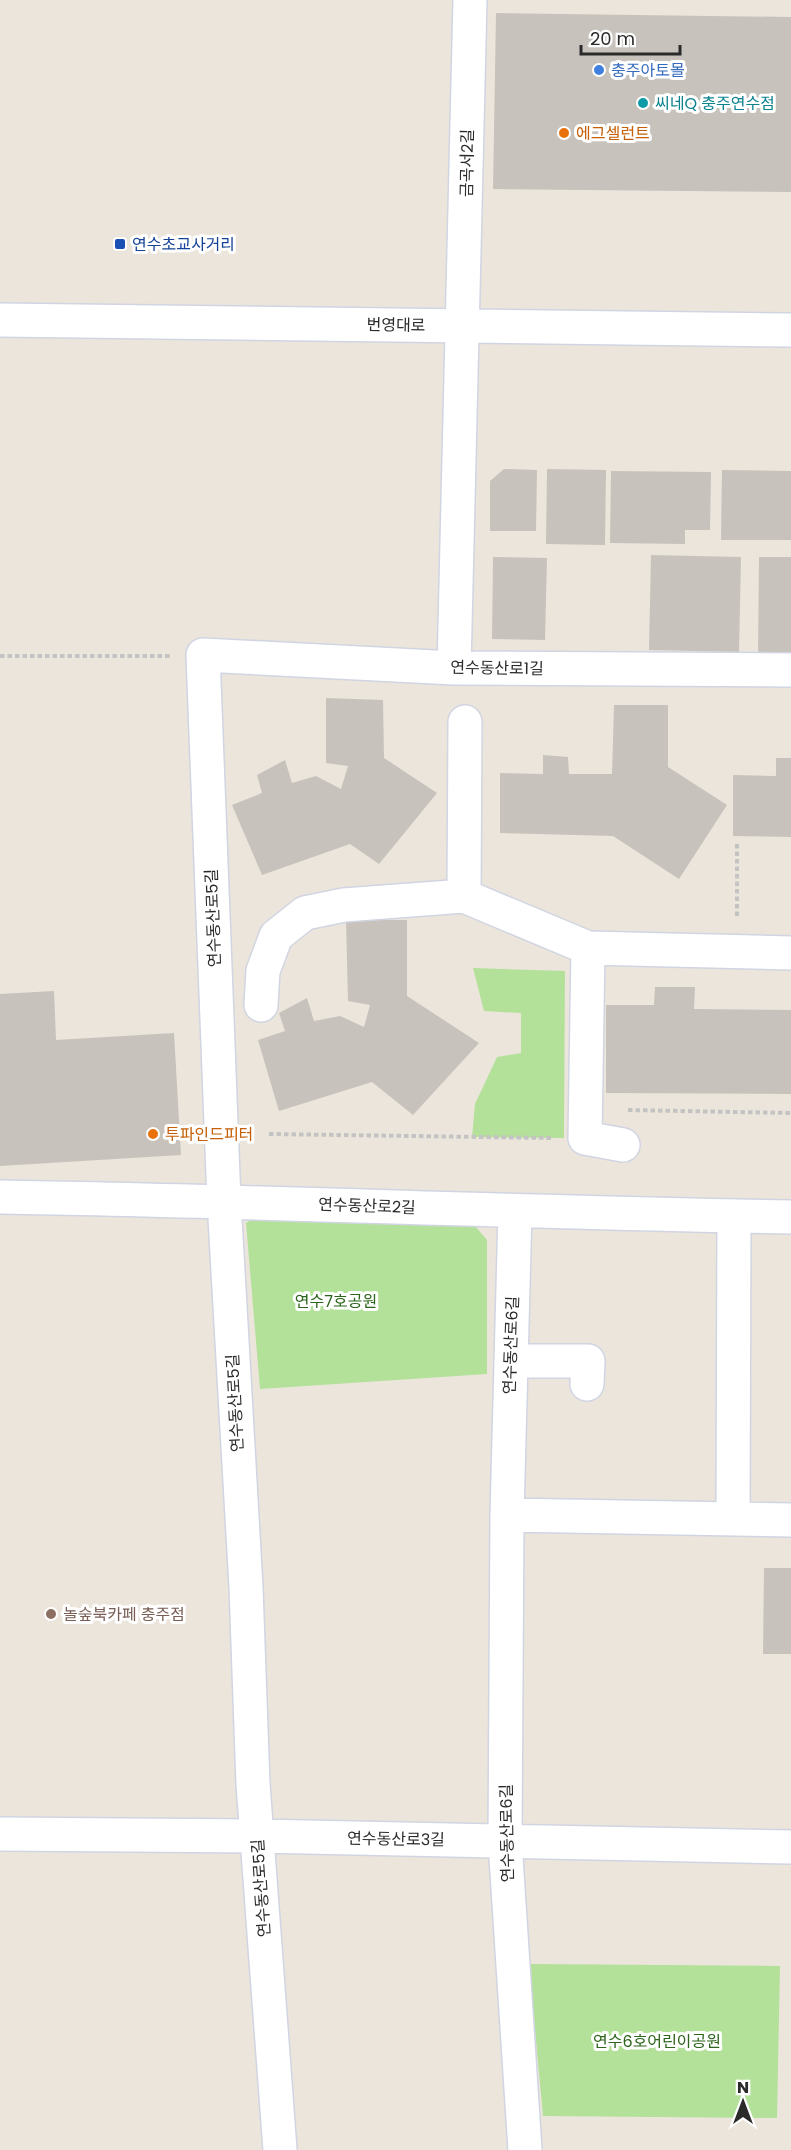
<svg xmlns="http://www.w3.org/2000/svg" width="791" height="2150" font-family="Poppins,'Noto Sans KR',sans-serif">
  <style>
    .green { fill: #b3e199 }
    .building { fill: #c7c2bc }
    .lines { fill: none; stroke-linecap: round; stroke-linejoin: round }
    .minor-casing { stroke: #d1d5e2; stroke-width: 36 }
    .path { stroke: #c3c3c3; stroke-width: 4; stroke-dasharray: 4.5 3; stroke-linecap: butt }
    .minor { stroke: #fff; stroke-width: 33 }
    .shop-dot { fill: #3f7fe0; stroke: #fff; stroke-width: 2 }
    .culture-dot { fill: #0f9aa8; stroke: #fff; stroke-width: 2 }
    .food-dot { fill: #e8710a; stroke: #fff; stroke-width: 2 }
    .transit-dot { fill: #1a4fb4; stroke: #fff; stroke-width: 2 }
    .education-dot { fill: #8d6e63; stroke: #fff; stroke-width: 2 }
    .labels { text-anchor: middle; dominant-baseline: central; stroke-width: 6; stroke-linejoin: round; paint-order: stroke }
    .shop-label { font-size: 16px; fill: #366cbe; stroke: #fff; text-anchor: start }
    .culture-label { font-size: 16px; fill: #0d838f; stroke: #fff; text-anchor: start }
    .food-label { font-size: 16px; fill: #c56008; stroke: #fff; text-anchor: start }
    .street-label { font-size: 16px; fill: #2a2a2a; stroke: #fff }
    .transit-label { font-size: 16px; fill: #164399; stroke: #fff; text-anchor: start }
    .park-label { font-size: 16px; fill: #2c651b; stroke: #fff }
    .education-label { font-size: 16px; fill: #785e54; stroke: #fff; text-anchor: start }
  </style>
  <rect width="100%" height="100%" fill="#ece5dc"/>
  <path class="green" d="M473,968L565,971L564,1138L472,1137L475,1104L497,1057L521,1053V1013L484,1011Z
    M259,1215L475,1226L487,1240V1374L260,1389L246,1223Z
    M529,1964L780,1966L777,2118L543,2116Z"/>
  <path class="building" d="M496,13L791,17V192L493,189Z
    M504,469L537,470L536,531H490V481Z
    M547,469L606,470L605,545L546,544Z
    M722,470L791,471V540H721Z
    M611,471L711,472L710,530H685V544L610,543Z
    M651,555L741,557L739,652L649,650Z
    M493,557L547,558L545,640L492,639Z
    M759,557H791V655H758Z
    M326,698L383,700L384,758L437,793L379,864L350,844L262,875L232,805L262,793L257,775L285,760L292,783L316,776L341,789L348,766L326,763Z
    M614,705H668V767L727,805L679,879L613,836L500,833V773L543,774V755L568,757L569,774H612Z
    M776,758H791V837L733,836V775L776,776Z
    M346,920H407V996L479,1043L413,1115L372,1082L279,1111L258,1040L285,1031L279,1013L307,998L314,1021L340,1016L364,1027L370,1005L348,1001Z
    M655,987H695L694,1009L791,1010V1094L606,1093V1005H654Z
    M54,991L56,1040L174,1033L181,1155L0,1166V994Z
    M764,1568H791V1654H763Z"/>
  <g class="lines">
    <defs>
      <path id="minor" d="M0,320L791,330
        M454,668L470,0
        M464,896L465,722
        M261,1005L263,971L276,936L305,913L344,905L464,896L588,948
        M623,1145L585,1138L588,948L791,953
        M0,1197C264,1201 527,1213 791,1217
        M515,1211L507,1515L505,1842L525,2150
        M511,1361H588L587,1384
        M507,1515L791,1520
        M733,1519L734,1216
        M0,1834L258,1836L791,1847
        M280,2150L253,1784L246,1587L224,1201L203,655L454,668L791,670"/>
    </defs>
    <use href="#minor" class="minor-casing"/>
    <path class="path" d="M0,656H172
      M737,844V919
      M628,1110L791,1113
      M269,1134L553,1138"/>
    <use href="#minor" class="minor"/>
  </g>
  <circle class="shop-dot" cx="599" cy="70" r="6"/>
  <circle class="culture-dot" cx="643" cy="103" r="6"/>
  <g class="food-dot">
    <circle cx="564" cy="133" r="6"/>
    <circle cx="153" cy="1134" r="6"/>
  </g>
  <rect class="transit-dot" x="114" y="238" width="12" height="12" rx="3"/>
  <circle class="education-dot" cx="51" cy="1614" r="6"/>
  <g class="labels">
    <g class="shop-label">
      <text x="611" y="70">충주아토몰</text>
    </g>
    <g class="culture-label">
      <text x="655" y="103">씨네Q 충주연수점</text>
    </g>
    <g class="food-label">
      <text x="576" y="133">에그셀런트</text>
      <text x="165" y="1134">투파인드피터</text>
    </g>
    <g class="street-label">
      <text transform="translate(467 163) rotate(-89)">금곡서2길</text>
      <text transform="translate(396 325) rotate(1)">번영대로</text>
      <text transform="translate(497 668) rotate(1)">연수동산로1길</text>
      <text transform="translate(213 918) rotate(-92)">연수동산로5길</text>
      <text transform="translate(367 1206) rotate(2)">연수동산로2길</text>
      <text transform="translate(511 1345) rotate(-88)">연수동산로6길</text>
      <text transform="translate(235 1403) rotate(-93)">연수동산로5길</text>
      <text transform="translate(507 1833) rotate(-91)">연수동산로6길</text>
      <text transform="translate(396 1839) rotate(1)">연수동산로3길</text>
      <text transform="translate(261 1888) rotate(-94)">연수동산로5길</text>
    </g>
    <g class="transit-label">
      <text x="132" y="244">연수초교사거리</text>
    </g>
    <g class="park-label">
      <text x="336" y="1301">연수7호공원</text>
      <text x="657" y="2041">연수6호어린이공원</text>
    </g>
    <g class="education-label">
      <text x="63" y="1614">놀숲북카페 충주점</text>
    </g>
  </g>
  <g transform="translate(743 2102)" stroke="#ffffff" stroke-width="4.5" paint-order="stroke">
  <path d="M0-4.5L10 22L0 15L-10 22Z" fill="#2a2a2a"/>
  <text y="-9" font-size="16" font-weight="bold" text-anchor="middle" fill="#2a2a2a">N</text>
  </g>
  <path d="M581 45v9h99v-9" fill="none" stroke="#2a2a2a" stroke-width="3"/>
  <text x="590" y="45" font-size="18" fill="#2a2a2a" stroke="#ffffff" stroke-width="4.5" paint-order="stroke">20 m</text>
</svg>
